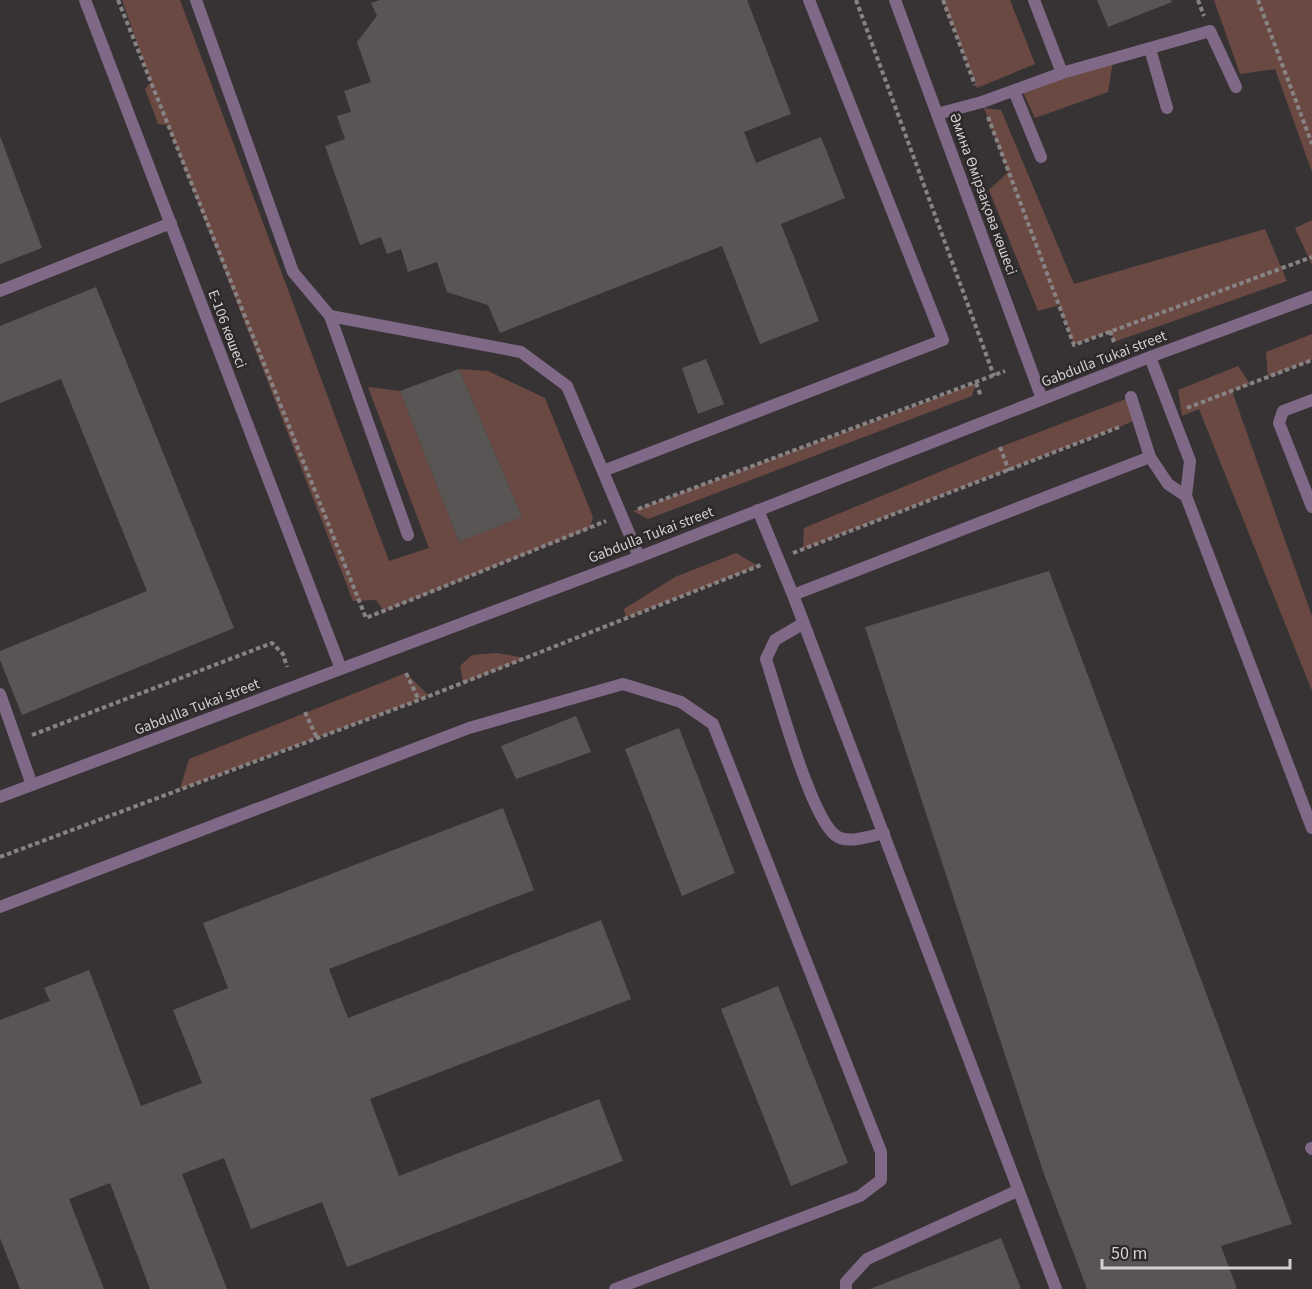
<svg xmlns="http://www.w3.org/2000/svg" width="1312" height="1289" font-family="'Source Sans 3',sans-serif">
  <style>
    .green { fill: #6b4943 }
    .building { fill: #5a5555 }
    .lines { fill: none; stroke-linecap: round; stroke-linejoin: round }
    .path { stroke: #878385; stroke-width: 4; stroke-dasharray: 4.5 3; stroke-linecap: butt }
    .lane { stroke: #7f6987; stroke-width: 12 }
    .street { stroke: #7f6987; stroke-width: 12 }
    .labels { text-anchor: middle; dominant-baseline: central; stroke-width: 5; stroke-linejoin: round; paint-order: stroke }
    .street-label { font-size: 15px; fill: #d3d0d2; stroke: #2d292b }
  </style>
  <rect width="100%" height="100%" fill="#373335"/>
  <path class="green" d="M122,0H180L389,561L429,548L368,387L400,391L459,542L522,517L459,369L488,371L545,398L593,517L590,528L384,611L376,600L353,601L168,125L158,124L145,89L151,82Z
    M943,0H1010L1035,64L977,88Z
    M1214,0H1312V172L1275,69L1240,74Z
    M1113,61L1108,92L1035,118L1021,88Z
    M984,108L1001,110L1074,284L1265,229L1287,281L1114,342L1110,331L1074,345L1059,305L1038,311L989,190L1008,172Z
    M1312,220V265L1295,228Z
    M1312,334V360L1268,377L1266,352Z
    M1238,366L1250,384L1232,391L1312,616V691L1199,409L1182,416L1178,390Z
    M976,383L972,396L648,519L633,511Z
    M1131,397L1139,419L803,549L804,528L1000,447Z
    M736,553L758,566L626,618L624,609L675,577Z
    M497,653L526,658L463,683L460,666L472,655Z
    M406,673L429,696L180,789L189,759Z"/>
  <path class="building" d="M380,0H747L791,114L744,132L756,163L821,137L845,198L781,224L819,321L760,344L722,246L500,333L488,305L447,292L437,262L408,272L401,249L387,254L381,237L360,245L325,146L345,139L337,116L351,112L344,91L371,82L357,42L377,16L371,3Z
    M1097,0H1171L1172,2L1108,27Z
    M0,136L42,248L0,264Z
    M96,287L234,628L22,715L0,660V651L147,591L61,379L0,403V326Z
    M706,359L724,404L698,414L682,368Z
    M459,369L522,517L459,542L400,391Z
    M1049,571L1292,1224L1221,1246L1237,1289H1087L1044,1174L865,627Z
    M576,716L591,752L516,779L501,746Z
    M679,728L735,873L682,896L625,749Z
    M503,808L534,890L329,969L348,1018L601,920L631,999L370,1099L399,1176L599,1099L623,1161L347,1267L322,1202L251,1229L224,1158L182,1174L227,1289H150L110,1183L69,1199L104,1289H20L0,1238V1020L50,1001L44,988L89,970L141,1106L202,1083L173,1010L228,988L203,923Z
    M778,986L848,1163L791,1186L721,1009Z
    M1001,1238L1021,1289H870Z"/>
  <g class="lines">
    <path class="path" d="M118,0L366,618L606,521
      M856,0L994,376
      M943,0L975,85
      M1198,0L1204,16
      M1258,0L1312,144
      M988,117L1074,345L1312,257
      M1110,331L1114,342
      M976,383L981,396
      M1187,408L1312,360
      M1000,447L1009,471
      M638,509L1005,371
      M793,553L1122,426
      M406,673L419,700
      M305,712L317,738
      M32,735L272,643L283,654L287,667
      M0,857L419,700L761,565"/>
    <path class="lane" d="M196,0L293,272L330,316
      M1034,0L1062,73
      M1150,49L1167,108
      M1014,91L1041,157
      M937,114L982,102L1062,73L1210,31L1236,87
      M0,291L171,223
      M1150,357L1190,461L1186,496
      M1131,397L1150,457
      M1312,400L1283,411L1279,423L1312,507
      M603,471L943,340L809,0
      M758,510L793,595L1056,1289
      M408,535L330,316L521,352L567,386L639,557
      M793,595L1150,457L1168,484L1186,496L1312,828
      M804,623L775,640L766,659C778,695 810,815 835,835C847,845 870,836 884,833
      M0,694L32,785
      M0,907L469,728L623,684L681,702L713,724L881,1152V1180L860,1196L615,1289
      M1311,1148L1312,1149
      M846,1289V1282L867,1259L1017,1191"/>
    <path class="street" d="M85,0L341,669
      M895,0L1042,399
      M0,797L639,557L1150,357L1312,297"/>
  </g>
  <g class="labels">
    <g class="street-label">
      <text transform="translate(983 194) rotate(70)">Әмина Өмірзақова көшесі</text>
      <text transform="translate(227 329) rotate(69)">Е-106 көшесі</text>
      <text transform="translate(1104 359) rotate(-21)">Gabdulla Tukai street</text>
      <text transform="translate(651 535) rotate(-21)">Gabdulla Tukai street</text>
      <text transform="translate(197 707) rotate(-21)">Gabdulla Tukai street</text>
    </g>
  </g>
  <path d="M1102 1259v9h188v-9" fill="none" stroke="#d3d0d2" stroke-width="3"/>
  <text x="1111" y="1259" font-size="18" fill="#d3d0d2" stroke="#2d292b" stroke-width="4.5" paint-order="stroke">50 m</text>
</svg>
